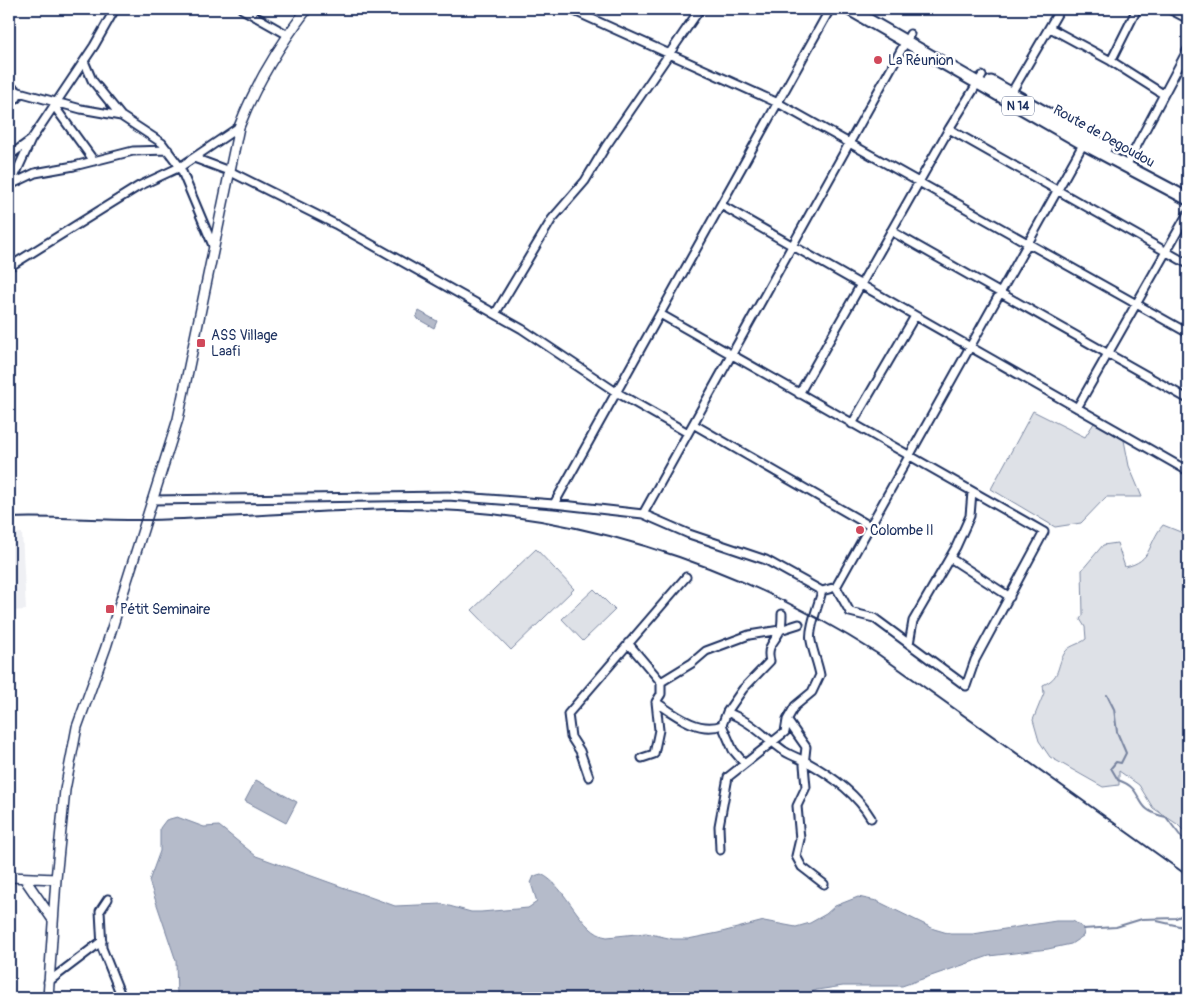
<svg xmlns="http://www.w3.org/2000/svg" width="1197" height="1007" font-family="Pangolin,sans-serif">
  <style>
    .built { fill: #eff0f4 }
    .green { fill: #dee1e7; stroke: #7c88a2 }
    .water { fill: #b5bbca; stroke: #77839f }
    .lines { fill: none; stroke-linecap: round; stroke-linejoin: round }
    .stream { stroke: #77839f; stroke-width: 2 }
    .minor-casing { stroke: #1b2f5e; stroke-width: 11 }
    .tertiary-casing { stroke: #1b2f5e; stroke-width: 12 }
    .primary-casing { stroke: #1b2f5e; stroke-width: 15 }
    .minor { stroke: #fff; stroke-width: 7 }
    .tertiary { stroke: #fff; stroke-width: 9 }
    .primary { stroke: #fff; stroke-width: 11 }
    .rail { stroke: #1b2f5e; stroke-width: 2 }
    .poi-dot { fill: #d1495b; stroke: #fff; stroke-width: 2 }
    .labels { text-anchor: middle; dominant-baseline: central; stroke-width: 5; stroke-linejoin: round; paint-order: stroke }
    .shield { fill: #fff; stroke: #5f6d8e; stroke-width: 1 }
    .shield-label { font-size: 12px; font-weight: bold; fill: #1b2f5e }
    .poi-label { font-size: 14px; fill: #1b2f5e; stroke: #fff; text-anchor: start }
    .street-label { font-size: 14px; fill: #1b2f5e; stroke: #fff }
  </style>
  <rect width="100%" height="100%" fill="#fff"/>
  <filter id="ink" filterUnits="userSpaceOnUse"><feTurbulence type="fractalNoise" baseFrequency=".02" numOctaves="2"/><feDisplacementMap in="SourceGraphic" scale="10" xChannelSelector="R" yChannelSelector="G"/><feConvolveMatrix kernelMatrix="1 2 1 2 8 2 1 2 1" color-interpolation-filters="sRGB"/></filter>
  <g filter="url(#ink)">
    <path class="built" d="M22,533L26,610L9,611V534Z"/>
    <path class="green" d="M1033,411L1085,437L1096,420L1123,435L1129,466L1142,497H1106L1081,523L1055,527L991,489Z
      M1163,525L1188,535V559L1182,568L1188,579V835L1177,824L1153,808L1139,785L1119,771V785L1103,787L1050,757L1039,741L1033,720L1044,693L1043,685C1061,677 1056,668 1064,654C1068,645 1079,645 1086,639L1085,627L1080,619L1083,615L1082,570L1103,545L1117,543L1125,567C1153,561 1147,544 1163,525Z
      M536,549L574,589L511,650L472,610Z
      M594,589L615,610L583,641L562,619Z"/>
    <path class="water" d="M419,311L437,321L434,328L416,318Z
      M256,780L297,802L286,823L245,801Z
      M177,817L204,827L219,826L256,856L395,906L442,904L471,912H481L528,908L537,902L531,883L534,876L541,874C567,886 581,934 607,937L646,933L673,939H688L718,933L764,921L796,927L810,923L826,914L835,906L858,897L877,901L934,929L951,934H973L1056,921H1073L1085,929L1083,936L1071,944L1048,949L989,956L902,986H843L817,990L793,998H177L176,961L149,881L160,851V828L166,820Z"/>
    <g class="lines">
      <path class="stream" d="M1107,695L1114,709L1117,732L1126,753L1121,763L1116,762L1111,768L1118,780C1148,790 1130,810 1166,817L1182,838L1188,841
        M1157,921L1188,928
        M1083,929L1116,927L1142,919L1176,918L1183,915L1188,909"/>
      <defs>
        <path id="minor" d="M242,9L288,35
          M570,9L778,103L1188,333
          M1169,9L1188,19
          M1050,28L1111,61L1163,94
          M84,61L92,80L121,116
          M1111,61L1137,9
          M9,86L19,92L81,109L121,116L162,143L180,167L214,248
          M1010,95L1060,9
          M9,101L17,98L19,92
          M56,103L57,110L94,161
          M949,129L1188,264
          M9,156L31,140
          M194,158L229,171L335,224L522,329L616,392L688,433
          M1126,166L1188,49
          M11,184L31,140L94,46L115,9
          M12,184L35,173L74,166L133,151L168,150
          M721,205L1188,471
          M891,231L1188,399
          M9,267L139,186L180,167L239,127
          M495,314L552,219L585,181L606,146L700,9
          M660,314L1044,532L975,660L966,686L874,618L850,612L836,587
          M799,394L949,129L982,76
          M1077,408L1188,213
          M693,424L870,526
          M852,424L915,316
          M152,500L448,496L554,504L643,514L689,534L766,560L822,591L836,587L1085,141
          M554,504L830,9
          M643,514L910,34
          M950,558L1010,597
          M822,591C819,603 808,630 811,641C813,652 818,664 820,675L812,692L795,706L787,720L806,747L804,765L806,787L797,806L800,839L796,856L802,867L824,884
          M628,643L661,682
          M909,644L913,621L956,547L970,516L972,492
          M656,702C675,715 699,734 722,725L727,712L743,689L770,661C766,646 774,643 780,631C782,627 782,619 782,614
          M727,712C752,722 763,736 784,751C790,755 798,758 805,761C831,775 856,793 871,818
          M722,725L733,750L744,763
          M642,758L654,754L659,730L656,702L661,694V682L692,663L706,651L749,635L780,630L799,624
          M589,777L580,751L571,737L568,714L686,577
          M720,850L719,826L728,777L785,732L787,720
          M108,899L100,911L102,948L122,998
          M48,982L102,941"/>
        <path id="tertiary" d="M9,877L56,879
          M24,878L53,920
          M48,998L56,879L65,790L77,727L106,647L178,419L239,127C256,83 279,46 307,9"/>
        <path id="primary" d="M849,9L1084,144L1188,199
          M991,82L1106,147"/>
      </defs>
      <use href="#minor" class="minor-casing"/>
      <use href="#tertiary" class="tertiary-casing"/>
      <use href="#primary" class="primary-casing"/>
      <use href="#minor" class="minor"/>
      <use href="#tertiary" class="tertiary"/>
      <use href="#primary" class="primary"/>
      <path class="rail" d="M9,518C55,516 102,521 149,520C230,518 311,511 392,509C565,507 734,562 878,654L1188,876"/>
    </g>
  </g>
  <g class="poi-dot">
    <circle cx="878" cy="60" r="5"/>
    <rect x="196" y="338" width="10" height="10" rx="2.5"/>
    <circle cx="860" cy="530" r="5"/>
    <rect x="105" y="604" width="10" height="10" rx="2.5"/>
  </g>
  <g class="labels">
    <rect class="shield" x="1002" y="96.5" width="32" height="19" rx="4"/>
    <g class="shield-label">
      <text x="1018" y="106">N 14</text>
    </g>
    <g class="poi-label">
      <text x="888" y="60">La Réunion</text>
      <text x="211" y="335">ASS Village<tspan x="211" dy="16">Laafi</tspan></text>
      <text x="870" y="530">Colombe II</text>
      <text x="120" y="609">Pétit Seminaire</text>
    </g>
    <g class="street-label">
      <text transform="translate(1104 136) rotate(29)">Route de Degoudou</text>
    </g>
  </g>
  <rect width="1197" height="1007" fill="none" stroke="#fff" stroke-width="30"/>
  <rect x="15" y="15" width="1167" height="977" fill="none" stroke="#1b2f5e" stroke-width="2" filter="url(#ink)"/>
</svg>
